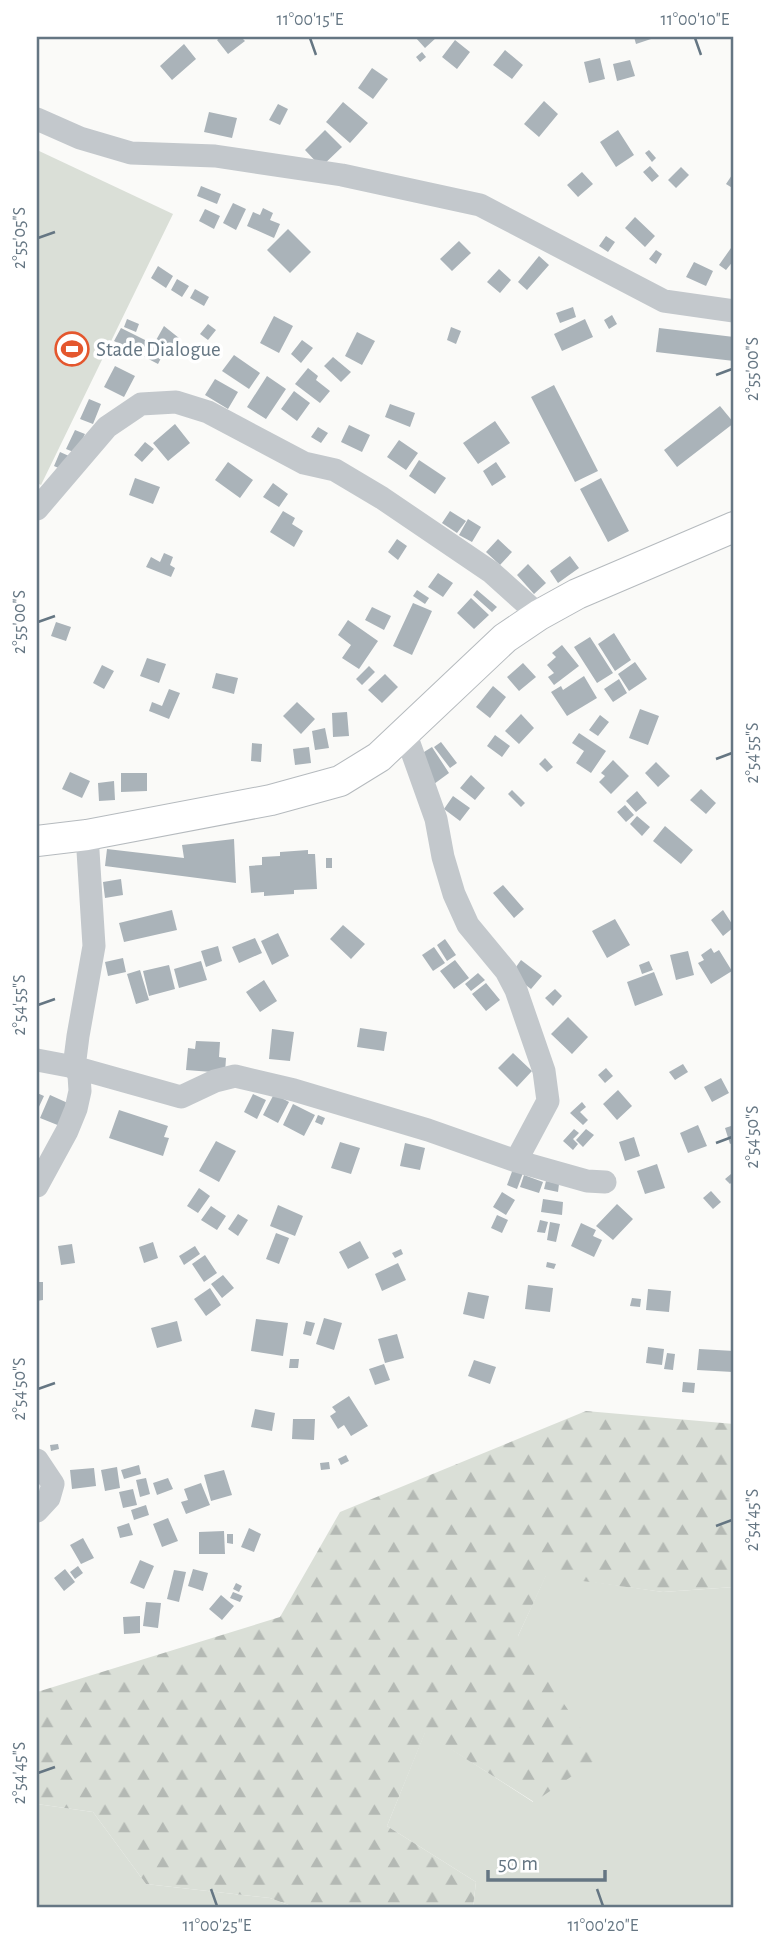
<svg xmlns="http://www.w3.org/2000/svg" width="771" height="1944" font-family="'Alegreya Sans',sans-serif">
  <style>
    .green { fill: #dadfd7 }
    .forest { fill: url(#forest-firs) }
    .building { fill: #aab3b9 }
    .lines { fill: none; stroke-linecap: round; stroke-linejoin: round }
    .major-casing { stroke: #b5babe; stroke-width: 32 }
    .minor { stroke: #c3c8cc; stroke-width: 23 }
    .major { stroke: #fff; stroke-width: 30 }
    .ticks { fill: none; stroke: #657683; stroke-width: 2.5 }
    .labels { text-anchor: middle; dominant-baseline: central; stroke-width: 7; stroke-linejoin: round; paint-order: stroke }
    .poi-label { font-size: 21px; fill: #657683; stroke: #fff; text-anchor: start }
    .neatline { fill: none; stroke: #657683; stroke-width: 2.5 }
    .ticks-label { font-size: 18px; text-anchor: middle; fill: #657683 }
  </style>
  <defs>
    <pattern id="forest-firs" width="22" height="20" patternUnits="userSpaceOnUse" patternTransform="scale(1.75)"><rect width="22" height="20" fill="#dadfd7"/><path d="M5 1l3.5 6h-7zM16 11l3.5 6h-7z" fill="#b4b9b4"/></pattern>
  </defs>
  <rect width="100%" height="100%" fill="#fafaf8"/>
  <path class="green" d="M37,150L173,214L41,485L37,483Z
    M546,1575L663,1592L734,1587V1907H473L476,1882L387,1826L425,1732L533,1802L518,1636Z
    M37,1804L93,1812L146,1884L270,1898L294,1907H37Z"/>
  <path class="forest" d="M586,1411L734,1424V1587L663,1592L546,1576L518,1636L600,1757L534,1802L425,1733L387,1826L476,1882L473,1907H294L270,1898L146,1884L93,1812L37,1804V1692L280,1617L340,1512Z"/>
  <path class="building" d="M221,37H241L245,41L228,54L217,40Z
    M415,37H437L425,48Z
    M634,37H657L636,44Z
    M455,40L470,52L457,69L442,57Z
    M184,44L196,59L172,80L160,66Z
    M505,50L523,65L512,79L493,65Z
    M422,52L426,57L420,62L416,57Z
    M600,58L605,79L589,83L584,62Z
    M630,60L635,76L617,81L613,64Z
    M372,68L388,79L373,99L358,88Z
    M544,101L558,114L539,137L524,124Z
    M343,102L368,123L350,143L326,122Z
    M278,104L288,109L280,125L269,120Z
    M209,112L237,118L232,138L204,132Z
    M325,130L342,147L321,167L305,150Z
    M618,130L634,155L616,167L600,142Z
    M649,150L656,158L652,162L645,153Z
    M650,166L659,176L652,182L643,172Z
    M681,167L689,175L676,188L668,180Z
    M582,172L593,184L578,197L567,185Z
    M734,172V189L726,184Z
    M201,186L221,194L217,204L197,196Z
    M233,203L246,209L236,230L223,223Z
    M263,208L273,213L270,220L280,224L274,238L247,226L253,212L260,215Z
    M205,209L220,216L214,229L199,221Z
    M635,217L655,236L645,247L625,228Z
    M288,229L311,252L290,273L267,250Z
    M606,236L615,242L608,252L599,246Z
    M459,241L471,253L452,271L440,259Z
    M731,248L734,250V260L726,270L719,265Z
    M656,250L662,254L656,264L649,259Z
    M539,256L549,265L527,290L518,282Z
    M694,262L713,271L706,286L686,277Z
    M158,266L173,276L166,288L151,278Z
    M499,269L511,280L500,293L487,282Z
    M177,279L189,286L182,297L171,290Z
    M195,289L209,297L204,306L190,298Z
    M573,307L576,317L560,323L556,313Z
    M612,315L617,324L609,329L604,320Z
    M274,316L293,326L279,353L260,343Z
    M127,319L139,324L136,332L124,327Z
    M585,319L593,337L562,351L554,334Z
    M208,324L216,330L208,340L200,334Z
    M164,326L179,338L172,352L155,342Z
    M451,327L461,331L456,344L447,340Z
    M121,328L165,350L158,364L114,341Z
    M659,328L734,337V361L656,352Z
    M357,332L375,341L362,365L345,356Z
    M302,340L313,348L301,363L291,354Z
    M234,355L260,373L249,389L222,371Z
    M333,357L351,372L341,382L324,366Z
    M115,366L135,376L124,397L104,387Z
    M308,368L318,376L316,380L330,391L320,403L295,384Z
    M267,376L286,389L266,419L247,407Z
    M215,379L238,392L228,409L205,395Z
    M554,385L598,471L575,482L531,397Z
    M294,391L310,403L297,421L281,409Z
    M89,399L101,404L93,424L80,419Z
    M390,404L415,413L410,427L385,417Z
    M720,406L734,423L677,467L664,450Z
    M495,421L510,443L478,464L463,443Z
    M175,424L190,443L168,461L153,443Z
    M349,425L370,435L362,452L341,442Z
    M318,427L328,433L321,443L311,437Z
    M75,430L85,434L76,453L66,449Z
    M399,440L418,453L406,470L387,457Z
    M145,442L154,449L142,462L134,455Z
    M60,452L69,456L63,470L54,466Z
    M419,460L446,478L435,494L409,476Z
    M228,462L253,480L240,498L215,480Z
    M496,462L506,477L492,486L483,471Z
    M135,478L160,487L153,504L129,495Z
    M601,478L629,531L608,542L580,489Z
    M273,483L288,494L279,507L263,497Z
    M283,511L295,518L292,524L303,531L294,547L270,532Z
    M450,511L466,521L457,533L442,523Z
    M468,519L481,527L472,542L459,535Z
    M397,539L407,546L398,560L388,552Z
    M498,539L512,552L500,565L486,552Z
    M164,553L173,557L170,565L175,568L171,577L146,567L151,557L160,562Z
    M570,556L579,568L558,583L550,571Z
    M528,564L546,583L534,594L517,575Z
    M438,573L453,583L443,597L428,587Z
    M417,590L429,598L425,604L413,596Z
    M477,590L497,607L492,612L473,595Z
    M471,598L489,615L474,629L457,613Z
    M413,603L432,611L412,655L393,646Z
    M372,607L391,616L384,630L365,620Z
    M348,620L378,641L359,669L342,658L351,645L338,635Z
    M56,622L71,627L66,641L51,636Z
    M614,633L631,660L615,671L598,644Z
    M590,637L613,673L597,683L574,647Z
    M562,645L579,666L554,685L548,677L554,673L547,665L556,657L552,653Z
    M147,658L166,664L159,683L140,676Z
    M635,662L647,679L629,691L618,674Z
    M523,663L536,677L519,691L507,677Z
    M102,665L114,671L104,689L93,683Z
    M369,666L375,672L362,685L356,679Z
    M216,673L238,678L234,694L212,688Z
    M385,674L398,687L382,703L368,690Z
    M584,676L597,698L567,716L551,692L561,686L563,690Z
    M619,679L627,693L613,702L604,689Z
    M493,686L506,697L490,718L476,707Z
    M169,689L180,693L169,719L149,711L152,702L162,706Z
    M297,702L315,719L301,734L283,716Z
    M640,709L659,716L648,745L629,738Z
    M347,712L349,736L333,737L332,713Z
    M521,714L534,728L519,744L505,731Z
    M600,715L609,722L598,736L589,730Z
    M325,728L329,748L315,750L312,731Z
    M579,733L606,751L591,773L576,763L584,751L572,743Z
    M495,735L510,746L502,757L487,746Z
    M441,742L457,763L450,768L434,747Z
    M252,743L262,744L261,762L251,761Z
    M309,747L311,763L295,765L293,749Z
    M432,747L449,773L434,784L416,757Z
    M545,758L553,767L547,772L539,764Z
    M613,760L629,776L611,794L599,782L605,776L601,773Z
    M656,762L670,776L658,787L645,773Z
    M70,772L90,781L82,798L62,789Z
    M121,773H147V791L121,792Z
    M471,775L485,788L475,800L460,788Z
    M114,781L115,800L99,801L98,783Z
    M701,789L716,803L706,814L690,800Z
    M512,790L525,803L521,807L508,794Z
    M637,791L647,803L636,812L626,801Z
    M453,796L470,808L460,821L444,809Z
    M625,805L634,815L626,822L617,812Z
    M637,816L650,827L642,836L630,824Z
    M665,826L693,850L681,864L653,841Z
    M234,839L236,883L105,866L107,849L184,858L182,845Z
    M308,850V854H315L317,889L294,890V894L264,896V892L251,893L249,866L262,865V857L280,856V852Z
    M326,858H332V868H326Z
    M121,879L123,895L105,898L103,882Z
    M503,885L524,909L514,918L493,893Z
    M172,910L177,930L124,942L119,923Z
    M723,910L734,927L723,936L711,920Z
    M615,919L630,945L607,958L592,931Z
    M343,925L365,944L351,959L330,939Z
    M278,933L289,956L272,965L261,941Z
    M255,938L262,953L239,963L232,947Z
    M445,939L456,955L447,961L437,945Z
    M218,946L222,961L206,967L201,951Z
    M434,947L445,963L433,971L422,955Z
    M711,948L714,953L719,950L732,971L711,984L698,963L704,960L701,955Z
    M688,951L694,975L676,980L670,955Z
    M123,958L126,972L108,976L105,962Z
    M455,960L469,978L454,989L440,971Z
    M521,960L542,976L531,989L511,974Z
    M201,961L207,980L179,988L174,969Z
    M649,961L653,970L642,974L639,965Z
    M169,965L175,989L149,996L143,971Z
    M140,970L149,1000L136,1004L127,974Z
    M654,972L663,995L635,1006L627,982Z
    M478,973L485,980L471,991L465,984Z
    M264,980L277,1001L260,1012L246,992Z
    M486,983L500,1000L486,1011L472,994Z
    M555,989L562,996L553,1006L545,998Z
    M568,1017L588,1037L572,1054L551,1034Z
    M360,1028L387,1032L384,1051L357,1047Z
    M272,1029L294,1032L290,1061L269,1059Z
    M196,1041L220,1042L219,1057L226,1058L225,1073L186,1070L188,1048L195,1049Z
    M513,1053L532,1071L517,1087L498,1068Z
    M683,1064L688,1072L675,1080L669,1072Z
    M606,1068L613,1076L605,1083L598,1075Z
    M721,1078L729,1093L712,1102L704,1087Z
    M618,1090L632,1106L617,1120L603,1104Z
    M37,1093L44,1096L37,1111Z
    M253,1094L266,1100L257,1119L244,1112Z
    M274,1094L289,1102L278,1123L263,1115Z
    M50,1095L70,1104L60,1126L40,1118Z
    M582,1102L586,1107L580,1112L588,1120L583,1125L570,1113Z
    M293,1104L315,1115L304,1136L283,1125Z
    M119,1110L168,1126L164,1137L169,1138L163,1156L109,1138Z
    M318,1115L325,1118L322,1125L315,1122Z
    M698,1125L707,1146L688,1153L680,1133Z
    M734,1125V1142L730,1144L725,1128Z
    M574,1129L579,1133L573,1139L578,1144L573,1150L563,1141Z
    M586,1129L594,1135L583,1147L576,1140Z
    M634,1137L640,1156L625,1161L619,1142Z
    M216,1141L236,1151L219,1182L199,1171Z
    M340,1142L360,1148L351,1174L331,1168Z
    M405,1143L425,1148L420,1170L400,1166Z
    M657,1164L665,1188L645,1194L637,1171Z
    M513,1169L523,1173L517,1189L507,1185Z
    M731,1174L734,1180L730,1184L725,1179Z
    M524,1175L543,1182L539,1193L520,1187Z
    M546,1181L559,1184L558,1192L544,1189Z
    M199,1188L210,1196L198,1213L187,1206Z
    M711,1191L721,1202L713,1209L703,1198Z
    M502,1192L515,1200L506,1215L493,1207Z
    M543,1199L563,1202L562,1215L541,1212Z
    M617,1204L633,1219L613,1240L596,1226Z
    M278,1205L303,1216L295,1236L270,1226Z
    M211,1206L226,1216L217,1230L201,1220Z
    M238,1214L248,1220L238,1236L228,1229Z
    M497,1215L508,1220L502,1233L491,1228Z
    M540,1220L548,1222L545,1233L537,1232Z
    M550,1222L560,1224L556,1242L547,1240Z
    M581,1223L596,1230L593,1236L602,1240L594,1257L571,1246Z
    M276,1233L289,1238L279,1264L266,1259Z
    M360,1241L369,1258L348,1269L339,1252Z
    M153,1242L158,1258L144,1263L139,1247Z
    M72,1244L75,1263L61,1265L58,1246Z
    M195,1246L200,1254L184,1265L179,1256Z
    M401,1249L403,1254L395,1258L392,1253Z
    M205,1255L217,1273L204,1282L192,1264Z
    M547,1262L556,1264L554,1269L546,1267Z
    M398,1263L406,1280L382,1291L375,1274Z
    M223,1275L234,1288L222,1298L211,1284Z
    M37,1282H43V1300L37,1301Z
    M528,1285L553,1288L550,1312L525,1309Z
    M210,1288L221,1305L206,1316L194,1299Z
    M648,1289L671,1291L669,1312L646,1310Z
    M468,1292L489,1296L484,1319L463,1314Z
    M632,1298L641,1299L640,1307L630,1306Z
    M324,1318L342,1323L334,1350L316,1344Z
    M256,1319L288,1323L283,1356L251,1351Z
    M177,1321L182,1341L157,1348L151,1328Z
    M306,1321L315,1323L311,1336L303,1334Z
    M397,1334L404,1358L385,1363L378,1339Z
    M648,1347L664,1349L662,1365L646,1363Z
    M699,1349L734,1351L733,1372L697,1370Z
    M667,1353L675,1354L673,1370L664,1369Z
    M290,1359H299L298,1368H289Z
    M474,1360L496,1367L490,1384L468,1376Z
    M384,1364L390,1380L375,1385L369,1369Z
    M683,1382L695,1383L694,1393L682,1392Z
    M349,1396L368,1426L351,1436L344,1425L338,1429L330,1416L336,1412L332,1407Z
    M255,1409L275,1413L272,1431L251,1427Z
    M293,1419H315L314,1440L292,1439Z
    M58,1444L59,1449L51,1451L50,1445Z
    M346,1455L349,1461L341,1465L338,1459Z
    M329,1462L330,1469L321,1470L320,1463Z
    M139,1465L141,1474L124,1479L121,1470Z
    M117,1467L120,1488L105,1491L101,1470Z
    M94,1468L96,1486L72,1489L70,1470Z
    M224,1470L232,1495L211,1501L204,1475Z
    M146,1478L150,1494L140,1497L136,1480Z
    M168,1478L173,1489L157,1495L153,1483Z
    M201,1483L210,1505L186,1514L181,1502L188,1500L184,1489Z
    M133,1489L137,1505L123,1508L119,1492Z
    M146,1505L149,1515L134,1520L131,1510Z
    M168,1518L178,1541L162,1547L153,1524Z
    M129,1523L133,1535L120,1538L117,1527Z
    M249,1528L261,1534L254,1552L241,1547Z
    M224,1531L225,1554H199V1532Z
    M227,1534H233V1544L227,1543Z
    M83,1538L94,1558L81,1564L70,1545Z
    M140,1560L154,1566L144,1589L130,1583Z
    M78,1566L83,1573L75,1579L70,1572Z
    M65,1569L75,1582L64,1591L54,1578Z
    M193,1569L208,1573L203,1591L188,1586Z
    M174,1570L186,1572L179,1602L167,1599Z
    M236,1583L242,1586L239,1592L233,1589Z
    M233,1592L243,1596L240,1602L230,1598Z
    M221,1595L234,1606L222,1620L209,1609Z
    M146,1602L161,1603L158,1628L143,1626Z
    M140,1616V1633L124,1634L123,1617Z"/>
  <g class="lines">
    <defs>
      <path id="major" d="M37,841L87,835L271,800L340,781L379,757L505,638L539,615L577,594L734,527"/>
    </defs>
    <use href="#major" class="major-casing"/>
    <path class="minor" d="M37,119L80,138L131,153L215,156L342,175L480,205L664,301L734,311
      M37,509L107,427L141,404L176,402L208,412L304,463L335,470L382,498L491,572L539,615
      M405,732L436,819L443,857L454,894L468,925L506,971L516,990L544,1071L548,1101L516,1161
      M37,1060L74,1067L181,1097L215,1081L235,1076L294,1090L428,1130L516,1161L587,1181L605,1182
      M37,1186L67,1131L76,1109L80,1091L79,1075L74,1067L78,1036L94,946L87,835
      M37,1460L53,1484L49,1498L37,1511"/>
    <use href="#major" class="major"/>
  </g>
  <path class="ticks" d="M310,38L316,55M695,38L701,55M38,238L55,232M716,375L732,369M38,622L55,616M716,759L732,753M38,1005L55,999M716,1143L732,1137M38,1389L55,1383M716,1526L732,1520M38,1773L55,1767M211,1889L217,1906M597,1889L603,1906"/>
  <defs>
    <symbol id="stadium-ring" viewBox="-11 -11 22 22"><circle r="9.5" fill="#fff" stroke="#e4572e" stroke-width="1.5"/><path d="M0-5a6.5 5 0 1 0 0 10a6.5 5 0 1 0 0-10ZM-3.5-1.8h7v3.6h-7Z" fill="#e4572e"/></symbol>
  </defs>
  <g fill-rule="evenodd">
    <use href="#stadium-ring" x="53" y="330" width="38" height="38"/>
  </g>
  <g class="labels">
    <g class="poi-label">
      <text x="96" y="349">Stade Dialogue</text>
    </g>
  </g>
  <rect width="771" height="1944" fill="none" stroke="#ffffff" stroke-width="77"/>
  <path d="M488 1870v10h117v-10" fill="none" stroke="#657683" stroke-width="3.5"/>
  <text x="498" y="1870" font-size="21" fill="#657683" stroke="#ffffff" stroke-width="5" paint-order="stroke">50 m</text>
  <rect x="38" y="38" width="694" height="1868" class="neatline"/>
  <g class="ticks-label">
    <text x="310" y="25">11°00'15"E</text>
    <text x="695" y="25">11°00'10"E</text>
    <text transform="translate(19 238) rotate(-90)" y="6">2°55'05"S</text>
    <text transform="translate(752 369) rotate(-90)" y="6">2°55'00"S</text>
    <text transform="translate(19 622) rotate(-90)" y="6">2°55'00"S</text>
    <text transform="translate(752 753) rotate(-90)" y="6">2°54'55"S</text>
    <text transform="translate(19 1005) rotate(-90)" y="6">2°54'55"S</text>
    <text transform="translate(752 1137) rotate(-90)" y="6">2°54'50"S</text>
    <text transform="translate(19 1389) rotate(-90)" y="6">2°54'50"S</text>
    <text transform="translate(752 1520) rotate(-90)" y="6">2°54'45"S</text>
    <text transform="translate(19 1773) rotate(-90)" y="6">2°54'45"S</text>
    <text x="217" y="1931">11°00'25"E</text>
    <text x="603" y="1931">11°00'20"E</text>
  </g>
</svg>
